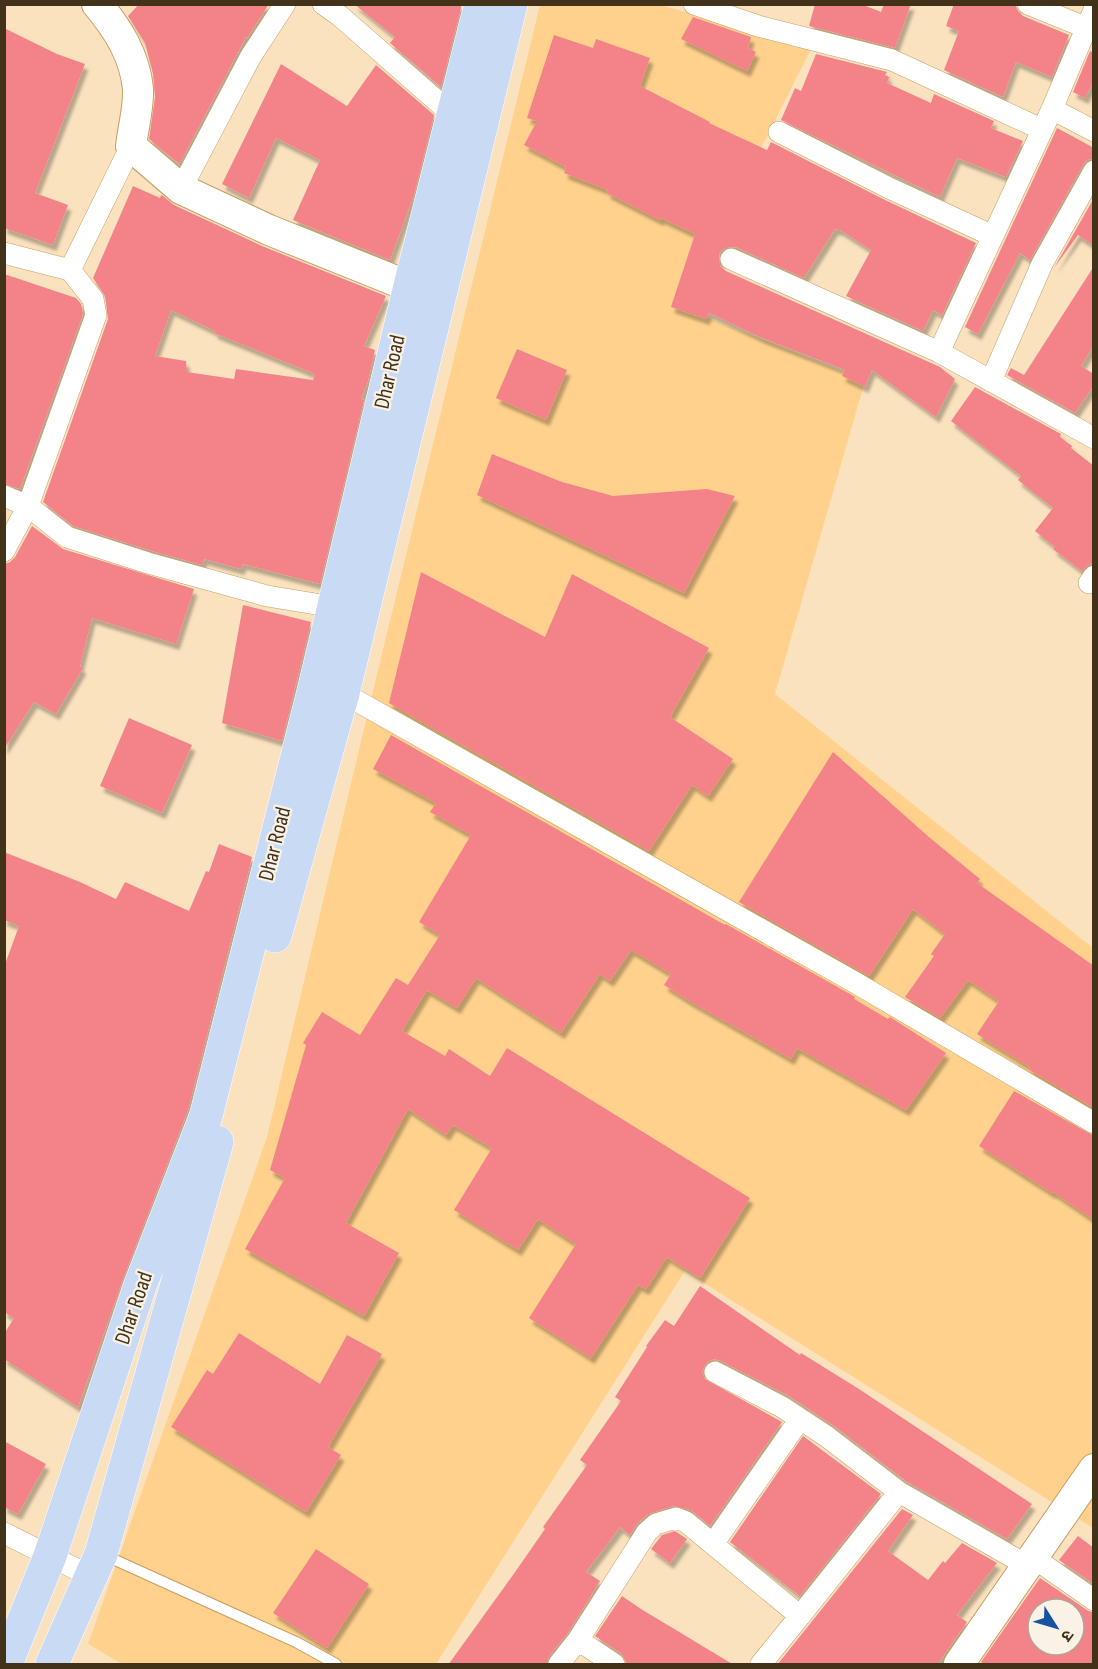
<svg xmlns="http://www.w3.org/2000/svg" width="1098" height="1669" font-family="'Sofia Sans Condensed','Noto Sans Devanagari',sans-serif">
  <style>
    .built { fill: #ffd18c }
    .building { fill: #f38389; fill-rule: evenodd; filter: url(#shadow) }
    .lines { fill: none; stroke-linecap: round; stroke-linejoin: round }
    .lane-casing { stroke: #c59e62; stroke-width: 12 }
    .street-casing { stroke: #c59e62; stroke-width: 22 }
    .secondary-casing { stroke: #c59e62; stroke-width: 32 }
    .primary-casing { stroke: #fff; stroke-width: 34 }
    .lane { stroke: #fff; stroke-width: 10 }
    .street { stroke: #fff; stroke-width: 21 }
    .secondary { stroke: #fff; stroke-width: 30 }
    .primary { stroke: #c9daf4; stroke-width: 33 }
    .labels { text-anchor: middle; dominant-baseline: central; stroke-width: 4.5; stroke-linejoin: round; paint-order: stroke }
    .street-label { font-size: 22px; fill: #423219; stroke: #faf2e6 }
  </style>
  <defs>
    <filter id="shadow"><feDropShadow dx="3.5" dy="6" stdDeviation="1.5" flood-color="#0004"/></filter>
  </defs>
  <rect width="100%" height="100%" fill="#fbe2be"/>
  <path class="built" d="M540,5H661L811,49L681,307L865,381L775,694L1093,948V1528L685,1271L436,1664H122L88,1644L267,1137L378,670Z"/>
  <path class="building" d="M139,4H269L247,38L246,37L180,163L173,159L149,139L155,97L153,74L145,43L128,16Z
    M354,4H462L441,87L390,43L395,37Z
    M815,4H861L881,12L884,4H911L895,48L809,26Z
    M954,4H1015L1018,11L1023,16L1069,35L1052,77L1016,62L1003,97L944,70L959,31L946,26Z
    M693,17L751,37L748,48L756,52L747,71L681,39Z
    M4,28L57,54L85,64L35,193L68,205L53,245L4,228Z
    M554,35L593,48L596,39L650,58L640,86L710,122L709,123L767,150L771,142L883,199L976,243L942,315L933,310L923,331L846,296L871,250L840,230L835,229L804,278L736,247L724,248L719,254L720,266L726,271L940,367L955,379L936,417L872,370L865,387L842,376L845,370L762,338L709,313L706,319L671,307L695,234L661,218L660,220L607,193L608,190L564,173L566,167L524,145L537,121L527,118Z
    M1090,51L1094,53V81L1085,98L1073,92Z
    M816,54L887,72L885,75L889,77L887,83L931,103L934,94L994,121L991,128L1023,141L1006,177L957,158L940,197L781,120L795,88L801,91Z
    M281,64L347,106L376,65L434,115L414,195L390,260L293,220L320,160L276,138L249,198L222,184Z
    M1057,128L1094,148V158L1087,160L1083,165L1030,260L1020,253L978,334L965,327Z
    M133,186L160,198L161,195L163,196L174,205L262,246L386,296L364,346L375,350L368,381L361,399L364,400L320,584L243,564L241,569L204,559L202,565L152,551L73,526L43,502L108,319L105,296L93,278ZM171,310L215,331L214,333L315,374L313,380L236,369L234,379L187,372L186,361L155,356Z
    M1094,198V246L1078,235L1054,268Z
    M1094,266V345L1081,366L1094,374V385L1075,413L1007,375L1011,368L1024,375Z
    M4,274L76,298L81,304L83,314L20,489L4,484Z
    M517,349L567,370L546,420L496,398Z
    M975,387L1061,434L1060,437L1072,446L1071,448L1094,466V564L1088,565L1082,571L1053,549L1055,547L1035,531L1053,508L1018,480L1021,476L951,421Z
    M492,454L562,482L613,496L707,489L735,496L684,593L477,495Z
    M32,526L63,549L194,589L176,644L92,618L80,666L83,668L56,714L34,702L4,749V564L10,562L15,557Z
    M421,572L545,637L572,574L709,648L670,717L733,759L708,796L692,785L649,851L389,703Z
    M243,605L311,622L282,741L222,723Z
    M129,718L192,745L162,813L100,786Z
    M391,735L725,925L726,924L850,994L855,997L854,999L888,1019L890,1017L946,1053L906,1110L797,1048L791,1059L691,1002L664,985L671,974L631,950L610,981L600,974L561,1033L476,978L457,1008L427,990L402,1031L445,1056L449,1049L490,1076L507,1048L750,1198L700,1278L667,1257L646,1289L638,1285L591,1358L529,1318L576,1244L538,1219L518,1250L454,1210L492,1148L453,1125L446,1135L408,1109L346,1223L399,1253L364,1316L245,1249L285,1178L270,1170L306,1045L303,1043L322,1012L360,1035L396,978L408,985L440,935L419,922L471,835L430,812L436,803L373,769Z
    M833,752L930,838L980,879L977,883L1094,966V1108L1028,1069L1030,1067L977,1034L999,1001L968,980L940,1018L905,997L934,956L931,954L945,934L913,909L869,976L739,902Z
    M219,844L252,857L188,1110L123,1279L78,1407L4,1359V1334L14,1318L4,1312V967L19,926L4,920V852L80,882L116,899L125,882L189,911L206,871L209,872Z
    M1014,1091L1094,1136V1220L1053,1192L1052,1193L979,1146Z
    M700,1286L800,1355L801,1353L859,1389L1032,1504L1007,1539L906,1481L834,1426L789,1396L721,1361L714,1359L708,1362L704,1367L702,1373L705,1379L782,1422L710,1526L691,1510L673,1506L648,1514L638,1523L630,1535L620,1527L586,1572L600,1581L568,1633L549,1656L547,1665H448L513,1575L545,1529L543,1527L587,1465L580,1460L621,1401L615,1397L647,1347L646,1346L665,1320L674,1326Z
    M239,1333L320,1384L347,1335L382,1354L328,1447L341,1455L306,1512L171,1427L207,1370L213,1374Z
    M803,1436L881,1494L800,1596L730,1542Z
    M4,1441L46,1464L18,1514L4,1507Z
    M902,1509L913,1515L888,1551L928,1580L943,1561L945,1563L962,1543L997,1563L957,1615L967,1622L937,1665H777Z
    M675,1531L687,1539L670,1563L651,1549L662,1535Z
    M1078,1536L1094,1548V1584L1059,1560Z
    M316,1549L369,1584L327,1648L273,1613Z
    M1040,1578L1087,1610L1094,1613V1665H985L981,1662ZM1038,1609H1074V1645H1038Z
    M622,1596L641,1609L734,1665H627L622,1654L595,1636Z"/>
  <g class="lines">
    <defs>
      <path id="lane" d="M104,1555L296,1642L336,1664"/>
      <path id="street" d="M323,4L340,16L454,116
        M694,4L758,26L892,60L1041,129
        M1028,4L1087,28
        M1052,109L1094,131
        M779,132L889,188L993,236
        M181,189L251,56L285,4
        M4,253L70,270
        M731,259L939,352L1094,438
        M939,352L1052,109L1094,10
        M991,381L1042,264L1094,171
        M4,496L28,506L67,537L148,563L267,596L334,607
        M4,551L28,506L96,315L93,299L70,270L131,146
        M1089,583L1094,576
        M343,693L856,983L1094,1123
        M715,1372L782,1407L826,1436L899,1492L1028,1566
        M4,1533L92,1577
        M713,1544L800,1419
        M1034,1558L1094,1600
        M578,1640L614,1664
        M559,1664L578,1640L647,1532L656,1524L676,1518L686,1522L800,1616L899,1492
        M761,1664L800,1616"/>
      <path id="secondary" d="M97,4C118,29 135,56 138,89C139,107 133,128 131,146L181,189L269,230L433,296
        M959,1664L1094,1469"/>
      <path id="primary" d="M275,936L343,693L511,4
        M6,1664L50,1556L140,1286L206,1116L313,694L410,286L481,4
        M52,1664L101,1554L217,1142"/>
    </defs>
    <use href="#lane" class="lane-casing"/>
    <use href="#street" class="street-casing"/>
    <use href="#secondary" class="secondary-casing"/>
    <use href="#primary" class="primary-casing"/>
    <use href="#lane" class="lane"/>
    <use href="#street" class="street"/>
    <use href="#secondary" class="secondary"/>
    <use href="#primary" class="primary"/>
  </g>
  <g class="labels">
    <g class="street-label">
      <text transform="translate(390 372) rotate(-77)">Dhar Road</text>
      <text transform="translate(275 844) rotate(-76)">Dhar Road</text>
      <text transform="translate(134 1308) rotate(-71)">Dhar Road</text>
    </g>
  </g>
  <rect width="1098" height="1669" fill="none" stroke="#423219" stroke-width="12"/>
  <g transform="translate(1056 1627) rotate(127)"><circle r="28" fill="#faf2e6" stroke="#b0a594" stroke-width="1.5"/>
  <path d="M0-4.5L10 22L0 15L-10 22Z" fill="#1653a3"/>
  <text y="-9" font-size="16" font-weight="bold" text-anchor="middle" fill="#423219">उ</text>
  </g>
</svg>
